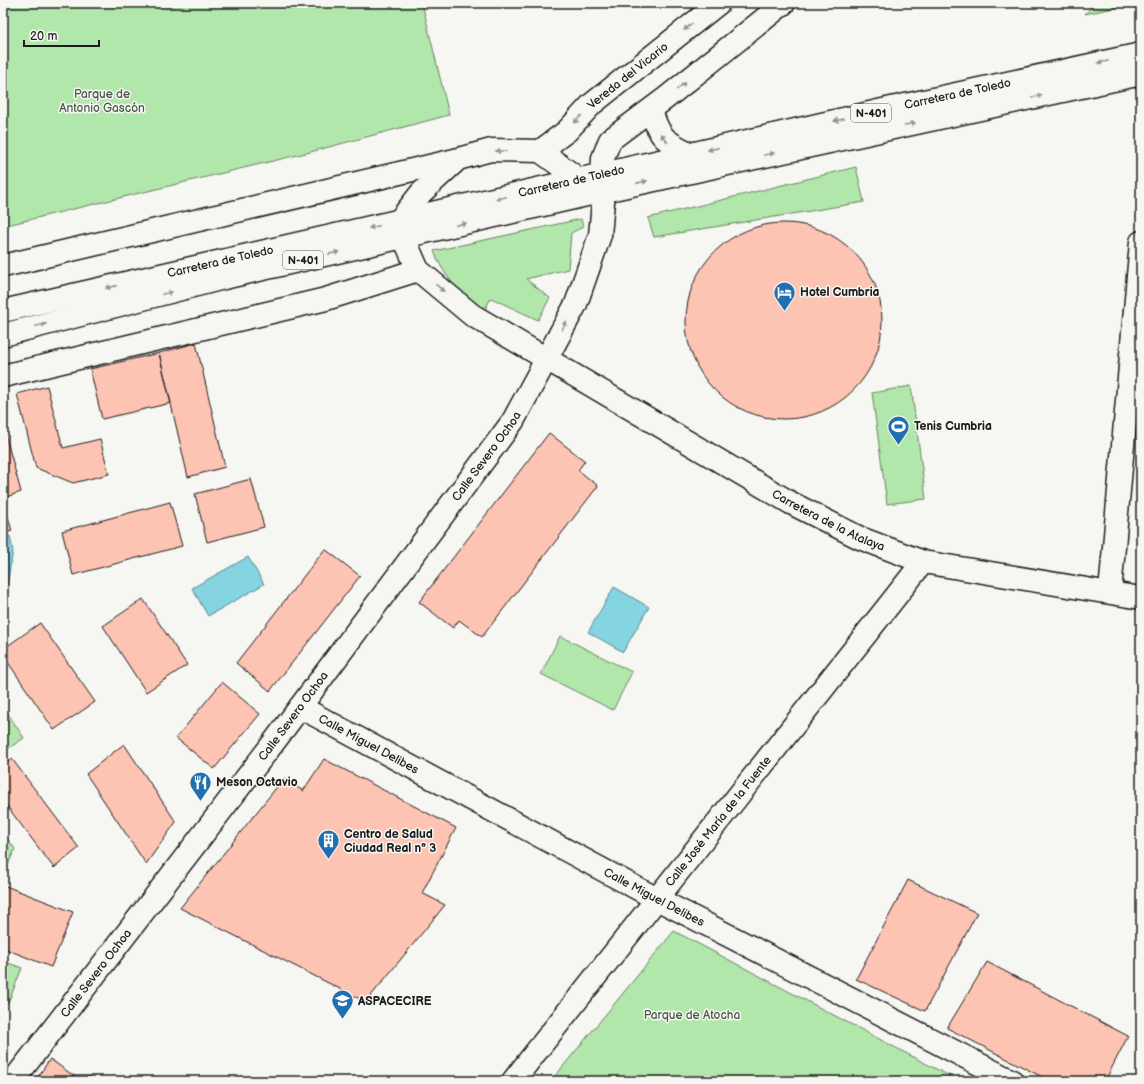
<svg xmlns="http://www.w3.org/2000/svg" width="1144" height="1084" font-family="'Balsamiq Sans',sans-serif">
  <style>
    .green { fill: #b1e7aa; stroke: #668263 }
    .water { fill: #84d4e1; stroke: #5a8a92 }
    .building { fill: #fdc3b3; stroke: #1c1c1c }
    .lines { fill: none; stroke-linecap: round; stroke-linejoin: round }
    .minor-casing { stroke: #1c1c1c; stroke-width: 25 }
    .highway-casing { stroke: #1c1c1c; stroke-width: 25 }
    .minor { stroke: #f6f6f2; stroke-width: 22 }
    .highway { stroke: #f6f6f2; stroke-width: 22 }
    .oneway { fill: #949492 }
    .labels { text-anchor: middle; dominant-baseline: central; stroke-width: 3; stroke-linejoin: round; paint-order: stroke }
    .shield { fill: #f6f6f2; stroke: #5d5d5c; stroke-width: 1 }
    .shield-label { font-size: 11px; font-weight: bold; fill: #1c1c1c }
    .street-label { font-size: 12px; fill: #1c1c1c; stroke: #f6f6f2 }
    .park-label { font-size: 12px; fill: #495947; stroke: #f6f6f2 }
    .poi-label { font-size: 12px; font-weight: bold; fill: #1c1c1c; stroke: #f6f6f2; text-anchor: start }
  </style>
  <rect width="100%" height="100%" fill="#f6f6f2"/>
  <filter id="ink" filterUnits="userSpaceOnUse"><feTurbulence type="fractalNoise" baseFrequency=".025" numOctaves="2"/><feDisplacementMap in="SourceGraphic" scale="8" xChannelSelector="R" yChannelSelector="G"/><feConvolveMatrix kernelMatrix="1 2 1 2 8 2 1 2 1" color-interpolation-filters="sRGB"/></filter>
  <g filter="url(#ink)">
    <path class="green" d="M3,3H422L449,115L310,152L3,226Z
      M1095,3H1138L1085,14Z
      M856,167L864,202L654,237L648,218Z
      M581,219L583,227L571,233L568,269L526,279L550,298L538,320L491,298L483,313C463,296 443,277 434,251Z
      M911,386L926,499L887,504L872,393Z
      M560,636L632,672L613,710L541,674Z
      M3,706L24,738L3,752Z
      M3,833L15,849L8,865L3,863Z
      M674,931L959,1081H551Z
      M3,961L22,968L8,1003L3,1001Z"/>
    <path class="water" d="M10,536L13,551L7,585H3V538Z
      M248,557L264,584L208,616L192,588Z
      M614,587L649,607L623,652L588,632Z"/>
    <path class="building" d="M686 321a98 98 0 1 1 196 0a98 98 0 1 1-196 0Z
      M196,343L225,467L188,477L159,353Z
      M159,353L171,403L102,419L90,369Z
      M47,386L63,448L100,439L109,474L73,483L36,468L17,394Z
      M3,426L21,492L3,498Z
      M549,433L585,461L578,470L598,486L482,637L459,620L453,628L419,602Z
      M251,479L264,527L207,542L195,494Z
      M3,499L12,531L3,533Z
      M170,502L182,546L73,575L62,531Z
      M325,549L360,576L270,691L236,663Z
      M143,599L187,665L146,692L103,626Z
      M40,623L95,702L54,730L3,655V649Z
      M222,682L260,714L214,769L176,738Z
      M124,744L176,822L146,864L86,774Z
      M12,759L79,848L54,868L3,801V765Z
      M324,759L456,828L422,893L445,905L366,1002L180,908L284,778L303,791Z
      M908,880L977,913L925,1011L856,979Z
      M3,885L73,912L51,967L3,948Z
      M987,962L1128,1036L1105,1081H1050L947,1028Z
      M50,1059L81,1081H35Z
      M89,1076L96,1081H86Z"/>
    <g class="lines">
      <defs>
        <g id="minor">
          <path d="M651,110C659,138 665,141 691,154"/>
          <path id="s1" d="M540,151L567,131L592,104L719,3"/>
          <path id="s2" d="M580,180L540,151L491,150L458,159L421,193L399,221L404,238L418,270L472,315L791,503L860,538L923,562L1141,598"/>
          <path d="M3,266L455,160"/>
          <path d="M3,376L326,299L418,270"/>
          <path d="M1110,592L1141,242"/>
          <path id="s3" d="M300,707L657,899L1012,1081"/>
          <path id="s4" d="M13,1081L274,742L513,421L576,304L600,235L604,191L602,175L603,158L610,140L666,98L784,3"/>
          <path id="s5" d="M513,1081L923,562"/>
        </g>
        <g id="highway">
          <path id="s6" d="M3,311L887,109L1141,54"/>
          <path d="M3,335L224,278L604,191L1141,74"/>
        </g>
      </defs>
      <use href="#minor" class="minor-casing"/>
      <use href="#highway" class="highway-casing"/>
      <use href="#minor" class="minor"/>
      <use href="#highway" class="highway"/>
    </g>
    <defs><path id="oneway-solid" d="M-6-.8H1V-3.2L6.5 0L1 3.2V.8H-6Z"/></defs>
    <g class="oneway">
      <use href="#oneway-solid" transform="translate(688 27) rotate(141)"/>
      <use href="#oneway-solid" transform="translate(1103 62) rotate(168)"/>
      <use href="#oneway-solid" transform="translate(681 86) rotate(-39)"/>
      <use href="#oneway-solid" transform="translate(1037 96) rotate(-12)"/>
      <use href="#oneway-solid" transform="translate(578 119) rotate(134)"/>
      <use href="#oneway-solid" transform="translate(839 120) rotate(167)"/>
      <use href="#oneway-solid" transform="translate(910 124) rotate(-12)"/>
      <use href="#oneway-solid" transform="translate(664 138) rotate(-130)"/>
      <use href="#oneway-solid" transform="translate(713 149) rotate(167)"/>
      <use href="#oneway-solid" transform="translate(501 151) rotate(-179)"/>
      <use href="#oneway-solid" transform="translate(769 154) rotate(-12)"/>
      <use href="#oneway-solid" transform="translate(642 182) rotate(-13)"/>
      <use href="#oneway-solid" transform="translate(501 198) rotate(167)"/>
      <use href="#oneway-solid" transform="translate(461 224) rotate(-13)"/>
      <use href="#oneway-solid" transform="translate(374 227) rotate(167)"/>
      <use href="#oneway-solid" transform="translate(334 253) rotate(-13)"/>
      <use href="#oneway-solid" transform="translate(111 287) rotate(167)"/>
      <use href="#oneway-solid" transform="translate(440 288) rotate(40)"/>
      <use href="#oneway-solid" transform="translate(167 293) rotate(-14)"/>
      <use href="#oneway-solid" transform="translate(41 325) rotate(-14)"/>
      <use href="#oneway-solid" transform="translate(564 326) rotate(-63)"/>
    </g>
  </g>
  <defs>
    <symbol id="hotel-pin" viewBox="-11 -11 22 30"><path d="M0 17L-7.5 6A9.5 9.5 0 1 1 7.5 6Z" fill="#1f6fb2" stroke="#f6f6f2"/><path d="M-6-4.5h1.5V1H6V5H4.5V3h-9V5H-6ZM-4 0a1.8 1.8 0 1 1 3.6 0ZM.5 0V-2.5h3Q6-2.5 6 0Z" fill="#fff"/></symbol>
    <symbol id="stadium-pin" viewBox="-11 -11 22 30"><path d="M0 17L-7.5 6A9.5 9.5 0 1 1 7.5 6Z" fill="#1f6fb2" stroke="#f6f6f2"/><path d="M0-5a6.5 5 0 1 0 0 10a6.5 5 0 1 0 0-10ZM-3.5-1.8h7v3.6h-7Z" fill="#fff"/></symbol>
    <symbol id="restaurant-pin" viewBox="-11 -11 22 30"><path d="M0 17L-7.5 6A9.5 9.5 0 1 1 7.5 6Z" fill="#1f6fb2" stroke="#f6f6f2"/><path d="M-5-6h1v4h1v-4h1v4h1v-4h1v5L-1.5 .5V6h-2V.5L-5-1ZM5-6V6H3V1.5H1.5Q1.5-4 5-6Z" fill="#fff"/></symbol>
    <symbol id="building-pin" viewBox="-11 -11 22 30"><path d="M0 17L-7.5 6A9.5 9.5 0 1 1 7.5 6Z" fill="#1f6fb2" stroke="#f6f6f2"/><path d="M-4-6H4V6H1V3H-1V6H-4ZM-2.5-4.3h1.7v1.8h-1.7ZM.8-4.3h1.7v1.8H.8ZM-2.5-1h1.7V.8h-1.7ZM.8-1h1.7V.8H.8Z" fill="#fff"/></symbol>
    <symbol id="school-pin" viewBox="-11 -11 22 30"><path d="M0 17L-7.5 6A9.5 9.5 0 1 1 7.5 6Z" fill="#1f6fb2" stroke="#f6f6f2"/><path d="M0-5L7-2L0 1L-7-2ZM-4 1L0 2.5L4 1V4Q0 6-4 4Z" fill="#fff"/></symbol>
  </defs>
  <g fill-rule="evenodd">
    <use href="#hotel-pin" x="772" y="280" width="25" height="34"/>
    <use href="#stadium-pin" x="886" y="414" width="25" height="34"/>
    <use href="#restaurant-pin" x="188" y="770" width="25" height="34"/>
    <use href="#building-pin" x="316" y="828" width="25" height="34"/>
    <use href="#school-pin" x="330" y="988" width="25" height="34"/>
  </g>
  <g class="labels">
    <g class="shield">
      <rect x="851" y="104" width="40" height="18" rx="3"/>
      <rect x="283" y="251" width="40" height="18" rx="3"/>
    </g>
    <g class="shield-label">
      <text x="871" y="113">N-401</text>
      <text x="303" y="260">N-401</text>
    </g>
    <g class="street-label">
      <text stroke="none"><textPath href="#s1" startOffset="116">Vereda del Vicario</textPath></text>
      <text stroke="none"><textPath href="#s6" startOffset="979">Carretera de Toledo</textPath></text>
      <text stroke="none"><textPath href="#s6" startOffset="583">Carretera de Toledo</textPath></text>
      <text stroke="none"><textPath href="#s6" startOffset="223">Carretera de Toledo</textPath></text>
      <text stroke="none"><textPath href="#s4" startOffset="784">Calle Severo Ochoa</textPath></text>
      <text stroke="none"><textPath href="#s2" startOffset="753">Carretera de la Atalaya</textPath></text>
      <text stroke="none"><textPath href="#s4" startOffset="460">Calle Severo Ochoa</textPath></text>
      <text stroke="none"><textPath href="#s3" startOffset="78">Calle Miguel Delibes</textPath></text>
      <text stroke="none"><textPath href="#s5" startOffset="331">Calle José María de la Fuente</textPath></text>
      <text stroke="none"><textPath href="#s3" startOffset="402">Calle Miguel Delibes</textPath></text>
      <text stroke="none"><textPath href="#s4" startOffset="136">Calle Severo Ochoa</textPath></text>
    </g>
    <g class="park-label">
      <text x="102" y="94">Parque de<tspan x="102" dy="14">Antonio Gascón</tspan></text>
      <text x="692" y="1015">Parque de Atocha</text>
    </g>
    <g class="poi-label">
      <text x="800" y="292">Hotel Cumbria</text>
      <text x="914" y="426">Tenis Cumbria</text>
      <text x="216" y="782">Meson Octavio</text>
      <text x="344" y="834">Centro de Salud<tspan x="344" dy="14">Ciudad Real nº 3</tspan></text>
      <text x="358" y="1001">ASPACECIRE</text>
    </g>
  </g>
  <rect width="1144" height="1084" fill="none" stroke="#f6f6f2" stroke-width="16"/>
  <rect x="8" y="8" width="1128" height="1068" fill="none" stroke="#1c1c1c" stroke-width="1.5" filter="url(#ink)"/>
  <path d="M24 40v6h75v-6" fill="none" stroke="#1c1c1c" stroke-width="2"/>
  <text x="30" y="40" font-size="12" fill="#1c1c1c" stroke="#f6f6f2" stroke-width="3" paint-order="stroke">20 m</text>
</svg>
